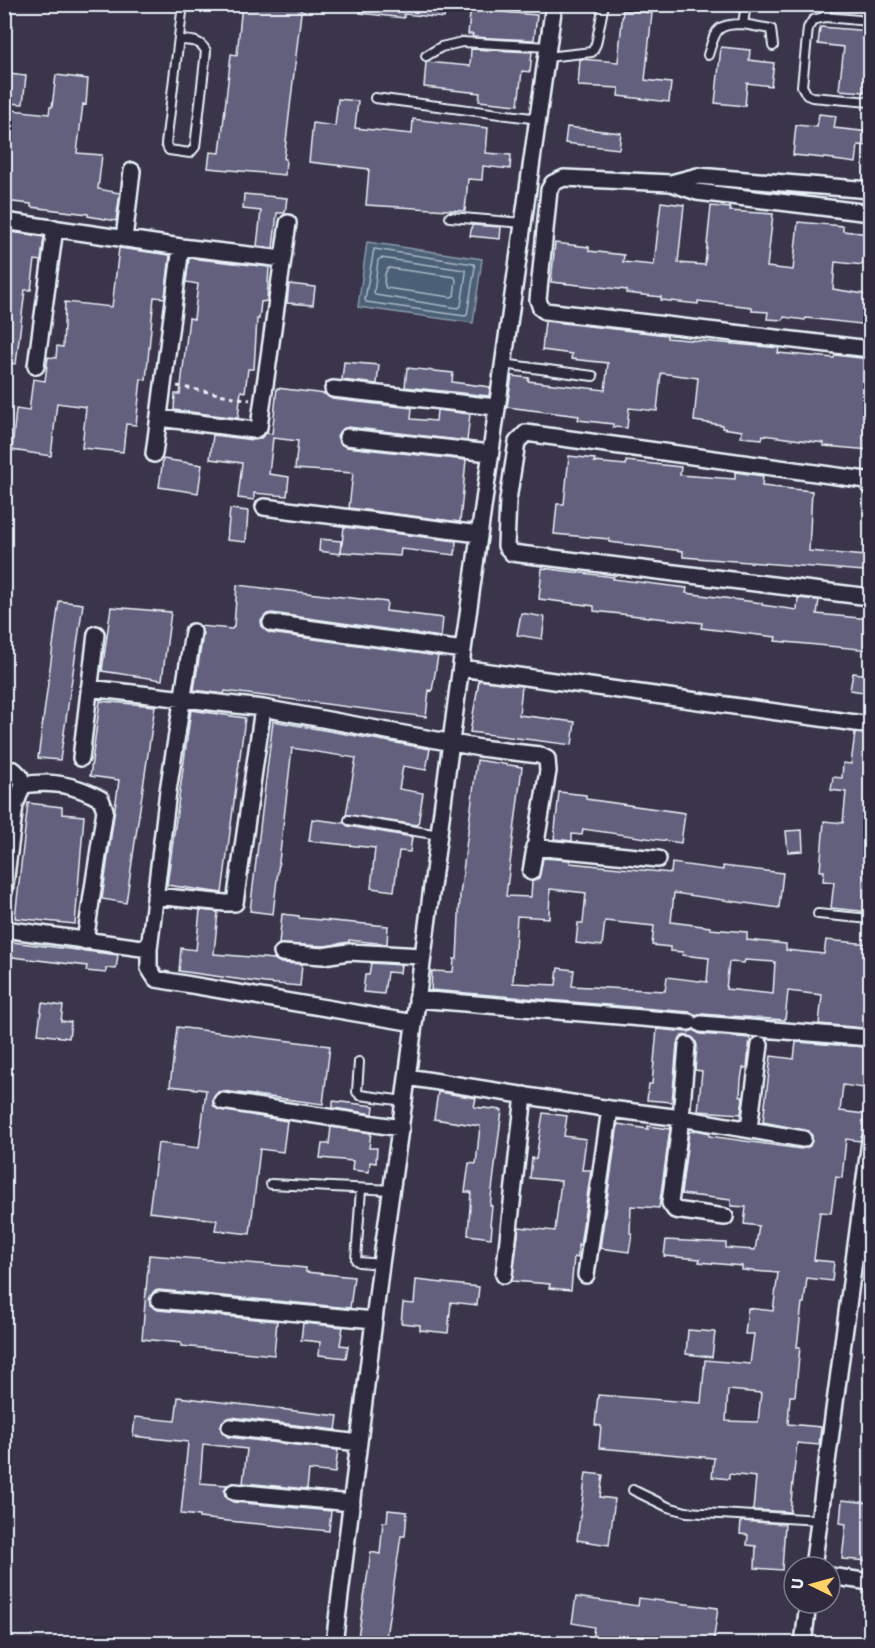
<svg xmlns="http://www.w3.org/2000/svg" width="875" height="1648" font-family="'Shantell Sans',sans-serif">
  <style>
    .water { fill: #4b6076; stroke: #8a9aaa; stroke-width: 1.5 }
    .lines { fill: none; stroke-linecap: round; stroke-linejoin: round }
    .shore { stroke: #a9b7c4; stroke-width: 1.5 }
    .building { fill: #64617e; stroke: #e8f1f8; stroke-width: 1.5; fill-rule: evenodd }
    .lane-casing { stroke: #e8f1f8; stroke-width: 12 }
    .street-casing { stroke: #e8f1f8; stroke-width: 20 }
    .path { stroke: #e8f1f8; stroke-width: 3; stroke-dasharray: 4.5 4.5; stroke-linecap: butt }
    .lane { stroke: #2f2a3d; stroke-width: 8 }
    .street { stroke: #2f2a3d; stroke-width: 15 }
  </style>
  <rect width="100%" height="100%" fill="#3a354a"/>
  <filter id="ink" filterUnits="userSpaceOnUse"><feTurbulence type="fractalNoise" baseFrequency=".0167" numOctaves="2"/><feDisplacementMap in="SourceGraphic" scale="12" xChannelSelector="R" yChannelSelector="G"/><feConvolveMatrix kernelMatrix="1 2 1 2 8 2 1 2 1" color-interpolation-filters="sRGB"/></filter>
  <g filter="url(#ink)">
    <path class="water" d="M367,242L482,259L473,323L358,307Z"/>
    <g class="lines">
      <path class="shore" d="M374,249L474,264L475,267L467,315L465,316L366,302L365,299Z
        M381,258L465,270L466,273L461,306L458,308L375,295L374,293L378,260Z
        M389,268L455,277L456,280L454,296L451,297L386,288C383,283 384,271 389,268Z"/>
    </g>
    <path class="building" d="M242,4H302L284,159H286L285,175L208,168L210,152L220,153L231,54L237,55Z
      M360,4H446L444,18L404,14V18L360,13Z
      M471,5L490,7V11L537,15L534,40L472,37L473,34H468Z
      M623,10L652,13L645,80L671,83L669,102L618,96L619,88L578,86L580,59L618,62Z
      M820,27L870,31L865,92L839,90L844,47L818,44Z
      M721,47L750,50L749,60L774,63L771,86L747,83L745,106L715,103Z
      M471,49L532,52L530,72L522,71L518,105L479,101L480,93L424,87L426,62L470,66Z
      M9,74L26,76L23,104L6,103Z
      M56,75L88,79L86,105L83,104L77,153L102,155L98,189L120,193L116,221L88,216V214L31,207V204L4,201V179L12,110L49,114L50,107H52Z
      M338,99L358,101L355,128L412,134L413,119L488,128L486,153L511,155L510,169L483,166L482,180L468,179L465,211L366,205L369,169L309,162L313,123L335,126Z
      M819,114L836,116L834,128L870,132V146L858,145L856,163L834,160V159L793,155L796,125L817,127Z
      M567,127L621,133L619,149L565,143Z
      M244,194L287,198L285,213H277L273,248L257,246L261,211L243,209Z
      M661,202L684,205L678,263L705,265L711,206L731,208L730,211L773,214L767,267L793,270L798,222L843,226V231L870,234V261L863,260V265L835,262L833,289L870,295V325L806,318L805,320L784,317L783,320L767,319L768,312L752,311V307L698,301V304L661,300V297L626,293L627,290L551,282L555,243L589,247V251L624,255L623,262L654,265Z
      M472,225L501,227L500,239L470,236Z
      M4,231L44,237L41,261L35,260L31,290H25L16,364L4,362Z
      M119,248L170,255L165,298L154,297L146,380L141,379L136,425L126,424L123,452L82,448L86,407L57,403L51,456L12,450L16,409L29,411L33,379L45,381L48,357L56,358L57,346L63,347L65,302L112,307Z
      M189,258L269,267L267,301L261,302L259,319H257L254,369H248L245,392L241,391L238,418L174,410L175,394H180L189,318L194,319L198,284L186,282Z
      M289,284L315,287L313,305L287,303Z
      M545,321L667,335V338L779,348L778,353L834,358L835,355L870,359V450L824,446V443L763,435L762,439L741,437L742,431L722,428V425L694,421L698,378L661,373L657,411L629,408L627,428L613,427V424L578,420L579,416L507,407L512,376L529,378L528,381L605,390L608,363L571,359L572,354L542,350Z
      M344,362L379,365L377,384L342,380Z
      M407,368L453,373L452,382L490,387L489,396L405,387Z
      M277,388L325,394L332,399L412,408L411,419L436,421L437,410L470,414L467,441L348,427L340,431L337,436L341,444L346,447L466,460L460,522L349,508L353,473L295,469L298,441L273,438L269,474L289,477L287,496L254,493V500L238,498L242,463L210,459L213,435L253,440L260,439L266,433L272,434Z
      M569,456L595,459L594,462L626,465V461L681,467L680,475L735,479V472L763,476L762,486L812,491L809,551L866,556L864,571L683,557V551L609,542V539L554,534L557,504H564Z
      M163,459L202,465L198,493L159,487Z
      M230,509L248,511L246,542L227,540Z
      M344,527L456,541L455,555L401,549L400,556L341,552Z
      M320,539L341,541L340,554L319,551Z
      M542,568L614,577L613,579L687,588L686,593L762,603V605L797,610L798,598L819,600L817,614L870,619V650L775,641L776,637L701,628L702,623L594,611V606L539,599Z
      M237,585L387,602L386,611L443,618L441,637L272,613L267,614L261,621L262,627L270,633L438,656L432,691L429,690L426,717L225,691L224,694L194,690L203,634L200,626L232,629L234,626Z
      M59,601L83,604L60,760L38,758Z
      M111,607L171,612L162,680L102,671Z
      M521,613L545,617L542,639L517,635Z
      M853,673L870,675V693L850,690Z
      M479,680L522,686L519,715L575,722L572,745L470,732Z
      M100,701L155,706L126,903L102,899L119,780L90,776Z
      M191,710L245,718L222,893L167,885Z
      M273,721L430,749L426,770L403,766L399,789L423,793L418,825L346,815L356,758L292,748L273,914L250,911Z
      M855,733L870,735V912L831,908L834,882L823,881L824,871H820L824,821L843,823L846,792L831,790L833,777L842,778L843,763L851,764Z
      M477,760L522,767L506,896L531,897L532,881L539,878L543,858L570,860V863L671,873L672,863L723,870V866L783,873L779,908L674,893L671,922L710,927V929L747,932V940L786,944V950L824,954L826,940L870,944V957H868L865,988H868L864,1028L819,1024L822,995L788,991L785,1020L702,1014L696,1016L690,1012L431,990L432,971L453,972L454,959H457L460,895ZM550,889L586,893L583,923H578L576,943L602,946L605,921L654,926L652,945L670,947V951L683,952L682,955L709,958L707,982L667,977L665,991L572,986L574,970L558,968L556,985L513,983L517,916L549,918ZM745,960L775,962L773,994L726,989L729,962L744,963Z
      M559,792L586,795V799L685,813L681,843L583,829L582,835L572,834V841L554,839Z
      M28,803L62,807V814L84,816L75,924L15,918Z
      M312,819L344,823L348,826L412,837L410,852L399,851L394,891L371,888L375,848L309,841Z
      M802,830L803,851L788,852L786,831Z
      M200,910L218,912L214,954L274,959L281,963L302,964L300,986L265,983L179,971L181,948L196,950Z
      M282,914L299,916V918L388,926L387,944L349,940V942L325,946L279,944Z
      M4,941L118,955L116,969L106,968V973L86,971L87,966L4,956Z
      M371,963L401,965L400,973L387,972L384,994L363,992L365,975H369Z
      M42,1003L63,1006L61,1021L71,1022L69,1038L38,1034Z
      M177,1027L330,1046L323,1104L223,1091L218,1092L213,1099V1105L220,1110L287,1121L283,1152L260,1149L250,1234L215,1230L217,1220L149,1212L158,1143L199,1148L206,1090L170,1086Z
      M657,1029L688,1032L694,1030L700,1034L750,1038L747,1068H743L741,1080L740,1096L743,1097L741,1114L698,1111L702,1071L695,1070L697,1045L695,1040L688,1035L682,1036L677,1044L672,1102L647,1100L649,1084H652Z
      M796,1042L866,1047L865,1055H869L867,1067L870,1068V1089L843,1085L840,1111L865,1114L862,1135L860,1141L846,1139L842,1178L836,1177L831,1213L820,1212L814,1260L834,1262L832,1281L807,1278L804,1303H802L797,1347H800L795,1396H790L788,1424L821,1427L819,1445L797,1443L790,1512L753,1510L756,1477L729,1474V1479L712,1477L714,1458L599,1448L601,1426L595,1425L598,1395L701,1403L705,1360L750,1364L754,1334H745L748,1308L773,1311L778,1273L742,1270V1266L699,1262L700,1259L664,1256L666,1240L726,1243V1248L755,1250L759,1226L744,1224L746,1207L731,1206V1200L681,1194L689,1132L696,1130L710,1133L709,1136L801,1149L810,1146L812,1136L809,1131L763,1122L771,1056L794,1059ZM728,1390L761,1393L758,1422L726,1421Z
      M438,1092L476,1098L474,1107L502,1110L490,1206H492L490,1225L492,1226L491,1238L468,1235L471,1192H465L469,1163L476,1164L480,1126L434,1119Z
      M333,1101L374,1106L373,1114L333,1108Z
      M543,1113L567,1116L564,1136L586,1139L582,1170H591L580,1246L578,1245V1258L574,1257L571,1290L549,1288L550,1284L512,1281L519,1227L555,1231L561,1181L530,1178L532,1158L536,1159Z
      M618,1124L648,1129V1126L670,1129L659,1208L631,1206L630,1233L632,1234L629,1252L600,1248Z
      M331,1127L371,1133L369,1148H377L376,1163L370,1162L369,1172L352,1170L353,1161L320,1158L322,1144H329Z
      M149,1255L285,1266L306,1268V1272L354,1277L350,1308L159,1290L154,1291L149,1299L150,1305L158,1310L277,1321L274,1355L181,1346V1343L142,1339Z
      M416,1280L479,1287L477,1305L451,1302L448,1333L420,1330V1325L401,1323L403,1303L414,1304Z
      M303,1323L343,1327L340,1345L348,1346L346,1358L319,1355L320,1342L301,1340Z
      M688,1330L715,1332L712,1357L686,1354Z
      M178,1397L338,1416L336,1430L231,1417L222,1422L221,1430L228,1437L338,1450L335,1473L309,1470L307,1489L243,1483L247,1449L203,1444L200,1483L227,1485L224,1491L225,1496L233,1502L331,1511L329,1531L199,1518V1516L181,1514L188,1442L133,1436L135,1417L175,1421Z
      M586,1473L603,1475L600,1497L615,1499L609,1545L577,1540Z
      M842,1500L870,1503V1561L842,1559L846,1524L840,1523Z
      M388,1510L407,1512L405,1536H401L385,1644H357L371,1552L380,1554L383,1522H387Z
      M741,1521L785,1524L782,1570L755,1568L756,1546L747,1545L748,1535L740,1534Z
      M576,1597L638,1606L639,1598L718,1608L713,1644L629,1642V1644H591L594,1627L572,1623Z"/>
    <g class="lines">
      <defs>
        <path id="lane" d="M640,4L658,6L669,4
          M825,17L827,4
          M870,21L825,17L813,20L808,28L802,86L807,95L812,97L870,102
          M743,24L771,29L773,46
          M180,40C192,41 200,40 206,51L195,147L190,153L169,150L166,144L183,4
          M708,55C716,30 715,24 743,24L746,4
          M426,56L441,47L462,42L548,47
          M547,57L592,52L596,44L604,4
          M375,98L539,119
          M450,217L523,223
          M503,364L593,376
          M349,820L439,835
          M818,914L870,919
          M359,1062L357,1092L360,1095L404,1101
          M271,1184L393,1190
          M361,1189L356,1260L359,1262L381,1264
          M633,1490L668,1507L686,1512L820,1520"/>
        <path id="street" d="M671,183L698,176L870,190
          M870,213L697,192L671,183L564,178L553,183L549,190L538,300L541,308L545,311L870,349
          M4,221L181,247L283,259
          M124,239L132,171
          M36,366L55,228
          M333,389L496,407
          M159,418L254,430L259,427L288,223
          M347,437L490,453
          M154,454L181,247
          M870,487L866,480L526,433L517,442L508,500L506,546L512,553L870,597
          M264,507L479,534
          M271,623L463,650
          M461,668L870,725
          M89,688L263,708L480,748L539,755L547,759L548,771L531,872
          M81,758L96,634
          M4,769L14,770L20,776L23,785L15,805L4,892
          M23,785C52,780 76,785 101,799L105,810L85,941
          M534,847L658,859
          M155,896L225,903H235L263,708
          M4,929L149,949L168,791L193,632
          M149,949V968L156,979L414,1023
          M282,953L323,956L349,952L422,956
          M417,999L689,1022
          M701,1024L870,1038
          M687,1045L681,1118L670,1203L675,1210L725,1217
          M407,1077L610,1109L681,1118L803,1139
          M222,1101L401,1128
          M749,1128L760,1045
          M504,1275L524,1095
          M586,1275L610,1109
          M159,1300L374,1320
          M230,1427L359,1443
          M234,1492L352,1503
          M813,1567L870,1141
          M830,1576L870,1582
          M334,1644L381,1264L404,1101L463,650L554,4
          M803,1644L808,1603"/>
      </defs>
      <use href="#lane" class="lane-casing"/>
      <use href="#street" class="street-casing"/>
      <path class="path" d="M177,386L250,400"/>
      <use href="#lane" class="lane"/>
      <use href="#street" class="street"/>
    </g>
  </g>
  <rect width="875" height="1648" fill="none" stroke="#2f2a3d" stroke-width="24"/>
  <rect x="12" y="12" width="851" height="1624" fill="none" stroke="#e8f1f8" stroke-width="2" filter="url(#ink)"/>
  <g transform="translate(812 1585) rotate(275)"><circle r="28" fill="#2f2a3d" stroke="#797a88" stroke-width="1.5"/>
  <path d="M0-4.5L10 22L0 15L-10 22Z" fill="#ffd166"/>
  <text y="-9" font-size="16" font-weight="bold" text-anchor="middle" fill="#e8f1f8">U</text>
  </g>
</svg>
